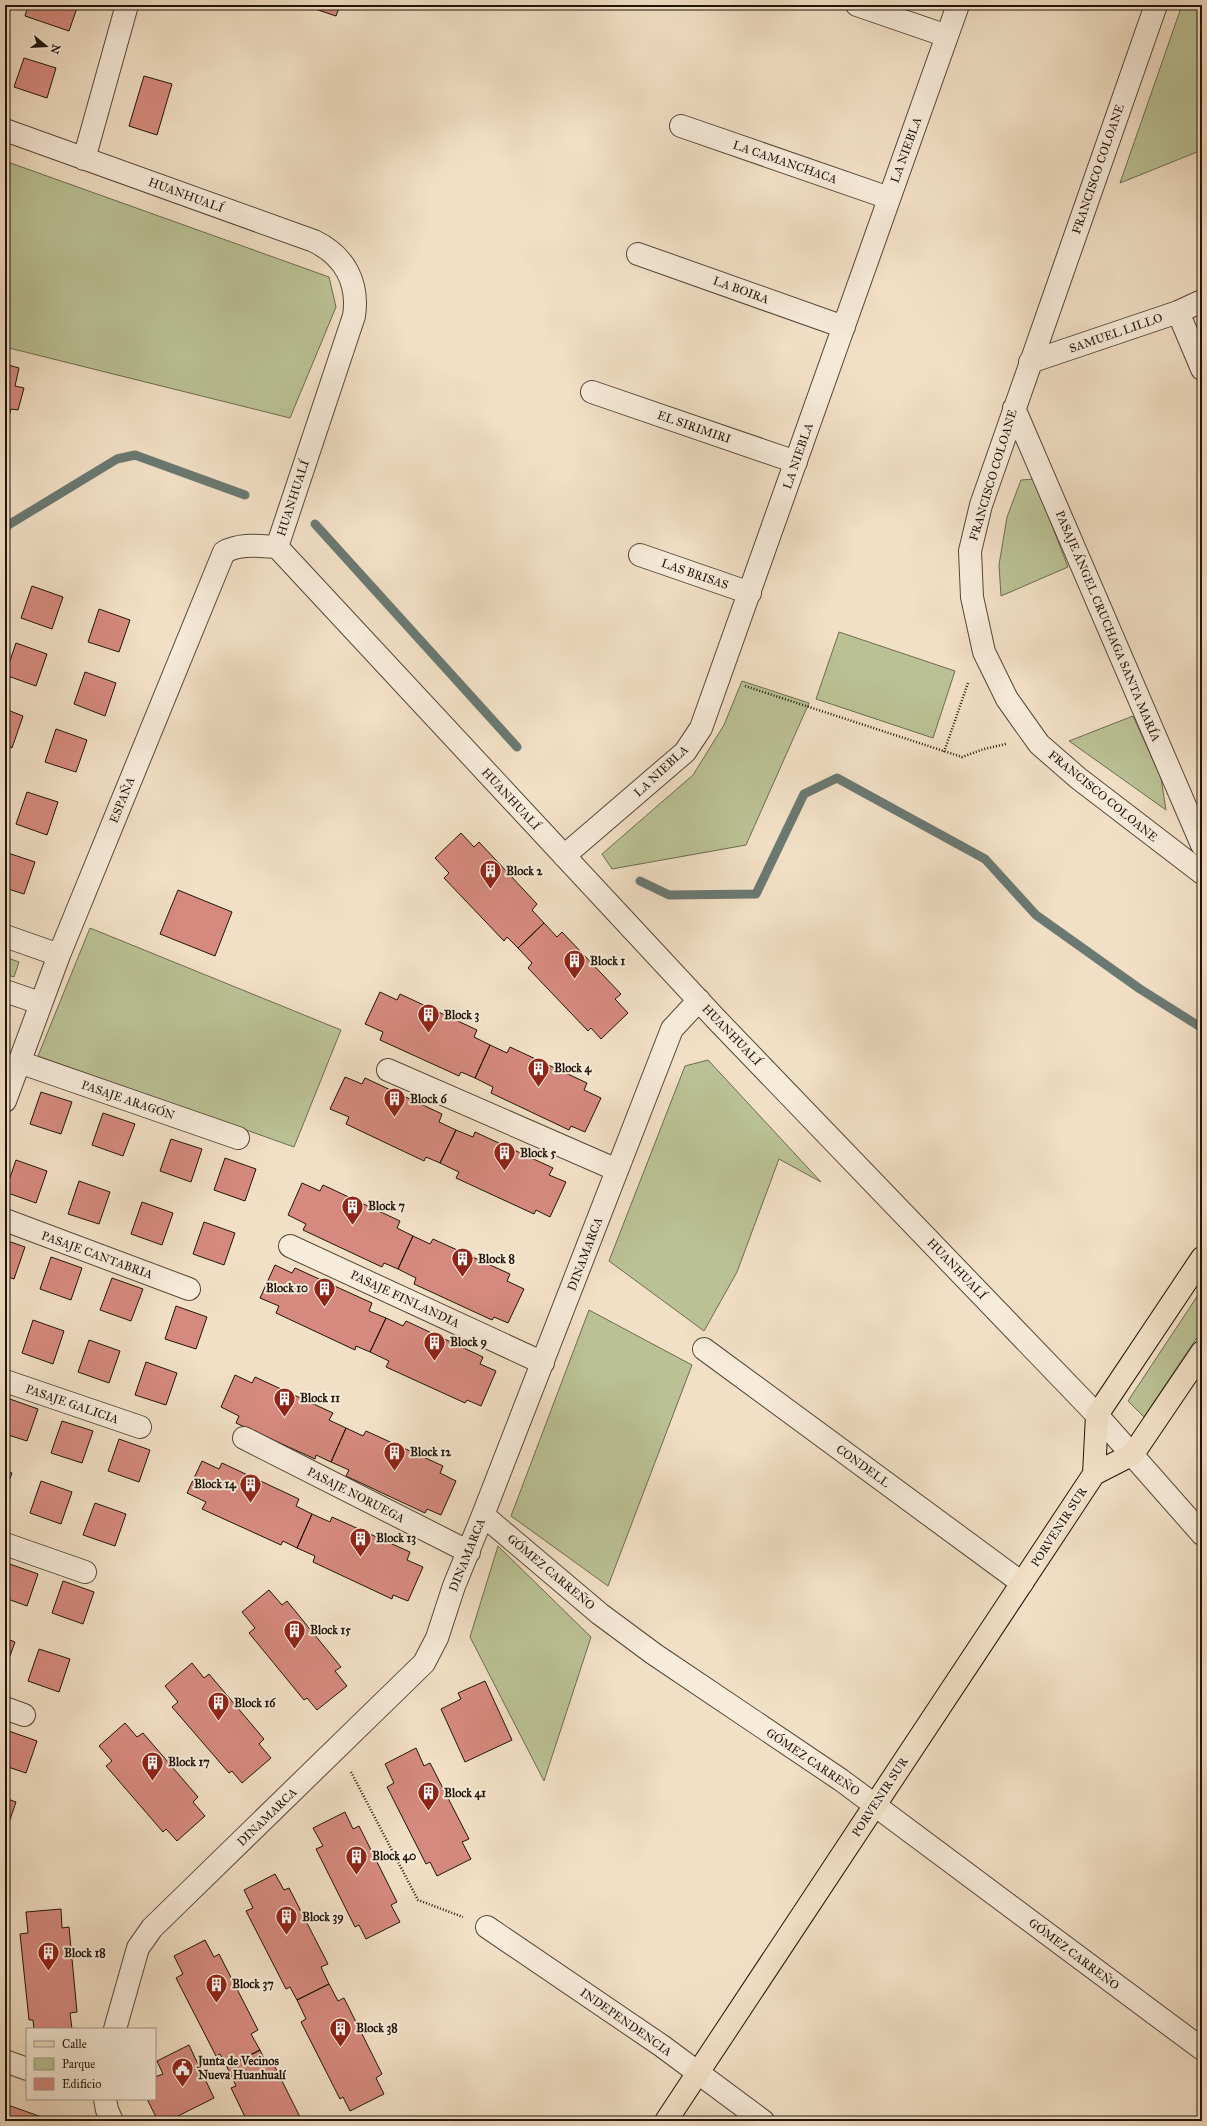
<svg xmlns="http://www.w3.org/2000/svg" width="1207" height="2126" font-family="'IM FELL Great Primer',serif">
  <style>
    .green { fill: #bac295; stroke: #6d6b50 }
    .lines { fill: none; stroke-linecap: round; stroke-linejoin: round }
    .stream { stroke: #6a7972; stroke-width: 9 }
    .building { fill: #d68a7f; stroke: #20140a }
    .minor-casing { stroke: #544739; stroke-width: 24 }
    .major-casing { stroke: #20140a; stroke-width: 24 }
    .path { stroke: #20140a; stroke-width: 2.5; stroke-dasharray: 1 2; stroke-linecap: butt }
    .minor { stroke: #f7ebda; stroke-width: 22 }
    .major { stroke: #f2e0c6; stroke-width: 22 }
    .labels { text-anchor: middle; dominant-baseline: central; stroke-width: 4; stroke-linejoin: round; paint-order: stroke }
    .street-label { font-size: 12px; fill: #20140a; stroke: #f7ebda }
    .poi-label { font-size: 12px; font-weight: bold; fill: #20140a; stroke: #f7ebda; text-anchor: start }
  </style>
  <rect width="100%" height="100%" fill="#f2e0c6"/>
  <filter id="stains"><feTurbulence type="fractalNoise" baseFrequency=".005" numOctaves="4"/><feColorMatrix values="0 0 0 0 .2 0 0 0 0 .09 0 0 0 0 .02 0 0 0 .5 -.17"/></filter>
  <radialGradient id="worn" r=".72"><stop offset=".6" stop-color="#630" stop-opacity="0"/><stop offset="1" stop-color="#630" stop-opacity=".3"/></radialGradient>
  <path class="green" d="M1182,5H1202V150L1120,183Z
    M5,161L329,277L336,307L290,418L5,347Z
    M1034,479L1068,567L1001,596L999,565L1007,517L1021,480Z
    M839,632L955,671L933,738L816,699Z
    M742,681L809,703L746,845L612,869L602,854L693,775L724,725Z
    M1133,716L1161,778L1166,810L1069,741Z
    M90,928L341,1030L294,1147L38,1056Z
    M5,957L19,962L14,977L5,974Z
    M708,1060L821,1182L779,1159L737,1272L704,1331L609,1261L685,1066Z
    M1202,1289V1330L1144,1417L1128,1401Z
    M589,1310L692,1365L608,1586L511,1516Z
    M498,1546L591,1637L544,1781L470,1637Z"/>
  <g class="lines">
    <path class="stream" d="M315,524L517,747
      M5,527L117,459L135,455L245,495
      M640,881L669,895L756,894L804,794L837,778L985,859L1036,915L1140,989L1202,1028"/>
  </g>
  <path class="building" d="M5,5H12L10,11L5,10Z
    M28,5H78L69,31L25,16Z
    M303,5H340L336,16Z
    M24,58L56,68L47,98L14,87Z
    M144,76L172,84L157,135L129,126Z
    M5,364L19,368L15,386L24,388L18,410L11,409L6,427Z
    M32,586L63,597L52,629L21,618Z
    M99,609L130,620L119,652L88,642Z
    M16,643L47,654L36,686L5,675Z
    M85,672L116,683L105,716L74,704Z
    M5,709L23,716L12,748L5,745Z
    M56,729L87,740L76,772L45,762Z
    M27,792L58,802L47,835L16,824Z
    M461,833L474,847L479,842L537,904L532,910L544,923L518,948L507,937L504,941L444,878L449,873L435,858Z
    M5,852L35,862L24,894L5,888Z
    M178,890L232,912L215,956L160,934Z
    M544,923L557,937L562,932L621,994L615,999L628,1013L601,1039L591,1028L588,1031L528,968L532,963L518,948Z
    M380,992L397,1000L400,994L477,1030L474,1037L490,1045L475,1078L461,1072L459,1076L380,1040L383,1032L365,1024Z
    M490,1045L507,1053L510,1047L587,1083L584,1090L601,1098L585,1132L571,1126L569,1130L491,1093L493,1087L475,1078Z
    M345,1077L362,1084L365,1078L442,1114L439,1122L456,1130L440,1163L426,1157L424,1161L346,1124L349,1117L330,1109Z
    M41,1092L72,1102L61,1134L30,1124Z
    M103,1113L135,1124L123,1156L92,1145Z
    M456,1130L473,1137L475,1132L553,1168L549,1175L566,1182L550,1217L536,1210L534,1214L456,1178L459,1172L440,1163Z
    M171,1139L202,1149L191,1182L160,1171Z
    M225,1158L256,1169L245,1201L214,1190Z
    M16,1160L47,1171L36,1203L5,1192Z
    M79,1181L110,1192L99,1224L68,1214Z
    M302,1183L320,1191L323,1185L400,1221L397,1228L413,1236L398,1269L384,1263L382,1267L303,1230L306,1224L288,1215Z
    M142,1202L173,1213L162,1245L131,1234Z
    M204,1222L235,1233L224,1265L193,1254Z
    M413,1236L430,1244L433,1239L510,1274L507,1281L524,1289L508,1323L494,1317L492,1320L414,1284L416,1278L398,1269Z
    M5,1240L25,1247L14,1279L5,1276Z
    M51,1257L82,1268L71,1300L40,1289Z
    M275,1265L292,1273L295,1268L372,1303L369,1311L386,1318L370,1352L356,1346L355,1350L276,1313L279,1306L260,1298Z
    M112,1278L143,1289L131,1321L100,1310Z
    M176,1306L207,1317L196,1349L165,1339Z
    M386,1318L403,1326L406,1321L483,1357L480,1364L496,1371L481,1406L467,1400L465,1403L386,1367L389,1361L370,1352Z
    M33,1320L64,1331L53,1364L22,1353Z
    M89,1340L120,1351L109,1383L78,1372Z
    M146,1362L177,1373L166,1405L135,1395Z
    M235,1375L252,1383L255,1377L333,1413L329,1420L346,1428L331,1462L316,1455L315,1459L236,1423L239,1416L221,1407Z
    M7,1398L38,1409L27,1441L5,1434V1405Z
    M62,1421L93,1431L82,1463L51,1453Z
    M346,1428L363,1436L366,1431L443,1466L440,1473L456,1481L441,1515L427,1509L425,1513L346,1476L349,1470L331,1462Z
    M119,1439L150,1450L139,1482L108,1471Z
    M202,1461L219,1469L222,1463L299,1499L296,1506L312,1514L297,1548L283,1541L281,1545L202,1509L206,1502L187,1493Z
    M5,1471L12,1473L5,1492Z
    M41,1481L72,1492L61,1524L30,1513Z
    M95,1503L126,1514L115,1546L83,1535Z
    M312,1514L330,1522L332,1517L410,1552L407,1560L423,1567L408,1601L393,1595L392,1599L313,1562L315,1556L297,1548Z
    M7,1563L38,1574L27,1606L5,1598V1569Z
    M63,1581L94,1592L83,1624L52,1613Z
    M269,1590L282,1605L287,1601L341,1667L335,1671L347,1686L317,1710L307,1698L304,1700L249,1633L255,1628L242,1612Z
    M5,1638L15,1642L5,1670Z
    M39,1649L70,1659L59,1692L28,1681Z
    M192,1663L204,1678L209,1674L264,1739L259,1744L271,1758L242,1783L232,1771L229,1773L172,1707L178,1702L165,1686Z
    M485,1681L512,1740L465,1762L441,1709L461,1699L458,1693Z
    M125,1723L137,1737L143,1733L198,1797L193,1802L205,1816L177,1841L166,1829L163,1832L106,1766L112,1761L99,1746Z
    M6,1730L37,1741L26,1773L5,1766Z
    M416,1748L424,1766L430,1763L469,1839L462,1842L471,1859L437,1876L430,1862L426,1864L387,1787L394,1783L385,1764Z
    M5,1798L16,1802L5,1834Z
    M345,1812L353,1829L359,1826L397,1902L391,1905L400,1922L366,1939L359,1925L355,1927L316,1849L323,1846L313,1828Z
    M275,1874L284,1890L289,1888L328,1964L321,1967L329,1984L297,2000L290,1987L286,1989L246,1911L253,1908L244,1890Z
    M61,1909L62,1928L69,1927L77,2012L70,2013L72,2029H34L33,2020H29L20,1934L28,1933L26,1912Z
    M205,1940L214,1957L219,1954L258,2030L251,2034L260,2050L227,2067L220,2054L216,2056L176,1978L183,1974L174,1956Z
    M329,1984L338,2001L344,1998L382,2074L376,2078L384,2094L350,2111L343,2097L340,2099L301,2022L306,2019L297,2000Z
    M189,2045L214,2098L168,2121H158L147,2099H155V2077L163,2074L157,2061Z
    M260,2050L268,2067L274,2065L302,2121H247L231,2088L236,2086L227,2067Z
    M5,2104L53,2121H5Z"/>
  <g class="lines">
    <defs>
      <path id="minor" d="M857,5L947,36
        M1156,5L981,505L970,551L972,597L984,652L1007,699L1039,744L1078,778L1202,873
        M681,126L889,198
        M5,130L314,241C345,256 359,283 354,316L277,547
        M84,159L127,5
        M638,254L844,327
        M1178,312L1202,369
        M1030,362L1178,312L1202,301
        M592,392L796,462
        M1014,408L1202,845
        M277,547L716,1019L1097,1415L1202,1534
        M640,555L750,593
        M564,856L685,752L701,728L958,5
        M5,936L59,955
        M5,991L40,1003
        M19,1062L238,1138
        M388,1070L617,1170
        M5,1101L59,955L224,552C241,543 258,546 277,547
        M5,1220L189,1289
        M290,1246L543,1363
        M704,1349L1022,1583
        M5,1381L140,1427
        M244,1438L469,1552
        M483,1515L600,1614L654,1654L841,1780L1202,2049
        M5,1544L85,1572
        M5,1708L24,1715
        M487,1927L662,2046L763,2121
        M115,2029L138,1948L152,1928L424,1663L437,1638L454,1586L483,1515L672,1029L699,1000
        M5,2061L27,2069
        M105,2099L107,2110L112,2121"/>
      <path id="major" d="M1094,1474L1097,1415L1202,1258
        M666,2121L1094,1474L1133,1454L1202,1352"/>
    </defs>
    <use href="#minor" class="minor-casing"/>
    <use href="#major" class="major-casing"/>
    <path class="path" d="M745,686L962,757L984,749L1006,744
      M944,752L968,683
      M351,1772L418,1900L463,1917"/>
    <use href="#minor" class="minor"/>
    <use href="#major" class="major"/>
  </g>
  <defs>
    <symbol id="building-pin" viewBox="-11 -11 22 30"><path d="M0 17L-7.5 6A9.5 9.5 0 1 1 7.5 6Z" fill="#8f2418" stroke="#f7ebda"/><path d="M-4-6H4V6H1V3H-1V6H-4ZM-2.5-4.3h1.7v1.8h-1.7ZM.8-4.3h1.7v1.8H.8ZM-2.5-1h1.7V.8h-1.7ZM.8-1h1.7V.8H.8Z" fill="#fff"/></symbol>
    <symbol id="civic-pin" viewBox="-11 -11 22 30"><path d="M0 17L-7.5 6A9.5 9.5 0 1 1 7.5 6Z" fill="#8f2418" stroke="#f7ebda"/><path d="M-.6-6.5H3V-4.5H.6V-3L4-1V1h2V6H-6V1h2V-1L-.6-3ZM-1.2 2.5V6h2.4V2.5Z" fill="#fff"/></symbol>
  </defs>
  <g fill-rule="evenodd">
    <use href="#building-pin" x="478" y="858" width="25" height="34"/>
    <use href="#building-pin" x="562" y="948" width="25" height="34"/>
    <use href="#building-pin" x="416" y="1002" width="25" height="34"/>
    <use href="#building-pin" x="526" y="1056" width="25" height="34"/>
    <use href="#building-pin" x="382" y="1086" width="25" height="34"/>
    <use href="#building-pin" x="492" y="1140" width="25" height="34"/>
    <use href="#building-pin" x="340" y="1194" width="25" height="34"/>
    <use href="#building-pin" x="450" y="1246" width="25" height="34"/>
    <use href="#building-pin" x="312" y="1276" width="25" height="34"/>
    <use href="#building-pin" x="422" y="1330" width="25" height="34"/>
    <use href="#building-pin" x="272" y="1386" width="25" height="34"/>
    <use href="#building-pin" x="382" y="1440" width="25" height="34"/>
    <use href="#building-pin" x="238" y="1472" width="25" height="34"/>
    <use href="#building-pin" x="348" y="1526" width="25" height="34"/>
    <use href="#building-pin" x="282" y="1618" width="25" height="34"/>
    <use href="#building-pin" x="206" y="1690" width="25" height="34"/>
    <use href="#building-pin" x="140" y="1750" width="25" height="34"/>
    <use href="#building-pin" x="416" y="1780" width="25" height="34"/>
    <use href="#building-pin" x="344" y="1844" width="25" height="34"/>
    <use href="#building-pin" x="274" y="1904" width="25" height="34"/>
    <use href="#building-pin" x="36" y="1940" width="25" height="34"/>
    <use href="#building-pin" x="204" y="1972" width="25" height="34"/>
    <use href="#building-pin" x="328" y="2016" width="25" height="34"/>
    <use href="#civic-pin" x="170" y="2056" width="25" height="34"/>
  </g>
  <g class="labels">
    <g class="street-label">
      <text transform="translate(906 150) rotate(-70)">LA NIEBLA</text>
      <text transform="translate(785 162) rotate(19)">LA CAMANCHACA</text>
      <text transform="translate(1098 169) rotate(-71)">FRANCISCO COLOANE</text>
      <text transform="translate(186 195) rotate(20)">HUANHUALÍ</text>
      <text transform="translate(741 290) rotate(20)">LA BOIRA</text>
      <text transform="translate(1116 333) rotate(-19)">SAMUEL LILLO</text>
      <text transform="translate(694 427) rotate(19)">EL SIRIMIRI</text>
      <text transform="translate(798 456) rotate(-71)">LA NIEBLA</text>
      <text transform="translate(993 475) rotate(-73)">FRANCISCO COLOANE</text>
      <text transform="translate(293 498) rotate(-72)">HUANHUALÍ</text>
      <text transform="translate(695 574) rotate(19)">LAS BRISAS</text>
      <text transform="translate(1108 626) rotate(67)">PASAJE ÁNGEL CRUCHAGA SANTA MARÍA</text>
      <text transform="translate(661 771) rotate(-43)">LA NIEBLA</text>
      <text transform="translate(1103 796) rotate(39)">FRANCISCO COLOANE</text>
      <text transform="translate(511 799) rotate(47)">HUANHUALÍ</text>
      <text transform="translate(122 800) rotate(-68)">ESPAÑA</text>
      <text transform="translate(732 1035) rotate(46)">HUANHUALÍ</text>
      <text transform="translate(128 1100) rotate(19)">PASAJE ARAGÓN</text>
      <text transform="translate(585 1254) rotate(-69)">DINAMARCA</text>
      <text transform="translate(97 1255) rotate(20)">PASAJE CANTABRIA</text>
      <text transform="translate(957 1269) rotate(46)">HUANHUALÍ</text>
      <text transform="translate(405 1299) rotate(25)">PASAJE FINLANDIA</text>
      <text transform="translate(72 1404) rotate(19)">PASAJE GALICIA</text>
      <text transform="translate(863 1466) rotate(36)">CONDELL</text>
      <text transform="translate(356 1495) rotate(27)">PASAJE NORUEGA</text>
      <text transform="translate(1059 1527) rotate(-57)">PORVENIR SUR</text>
      <text transform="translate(467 1555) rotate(-68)">DINAMARCA</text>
      <text transform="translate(551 1572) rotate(40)">GÓMEZ CARREÑO</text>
      <text transform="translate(813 1762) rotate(34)">GÓMEZ CARREÑO</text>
      <text transform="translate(880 1797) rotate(-57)">PORVENIR SUR</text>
      <text transform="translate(267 1817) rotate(-44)">DINAMARCA</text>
      <text transform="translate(1074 1954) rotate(37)">GÓMEZ CARREÑO</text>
      <text transform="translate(626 2022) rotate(35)">INDEPENDENCIA</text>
    </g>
    <g class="poi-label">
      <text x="506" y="871">Block 2</text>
      <text x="590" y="961">Block 1</text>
      <text x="444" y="1015">Block 3</text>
      <text x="554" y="1068">Block 4</text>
      <text x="410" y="1099">Block 6</text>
      <text x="520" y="1153">Block 5</text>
      <text x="368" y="1206">Block 7</text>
      <text x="478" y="1259">Block 8</text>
      <text x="308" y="1288" text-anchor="end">Block 10</text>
      <text x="450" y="1342">Block 9</text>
      <text x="300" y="1398">Block 11</text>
      <text x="410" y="1452">Block 12</text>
      <text x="236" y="1484" text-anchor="end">Block 14</text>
      <text x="376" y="1538">Block 13</text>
      <text x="310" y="1630">Block 15</text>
      <text x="234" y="1703">Block 16</text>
      <text x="168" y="1762">Block 17</text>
      <text x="444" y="1793">Block 41</text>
      <text x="372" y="1856">Block 40</text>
      <text x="302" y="1917">Block 39</text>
      <text x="64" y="1953">Block 18</text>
      <text x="232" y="1984">Block 37</text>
      <text x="356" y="2028">Block 38</text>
      <text x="198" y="2061">Junta de Vecinos<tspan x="198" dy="14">Nueva Huanhualí</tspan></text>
    </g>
  </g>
  <rect width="1207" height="2126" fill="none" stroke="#f2e0c6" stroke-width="20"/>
  <rect x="6" y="6" width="1195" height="2114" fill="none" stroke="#20140a" stroke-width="2"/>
  <rect x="10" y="10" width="1187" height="2106" fill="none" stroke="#20140a"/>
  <rect x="26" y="2028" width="130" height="72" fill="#f7ebda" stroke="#a19587"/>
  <rect x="34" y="2041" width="20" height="6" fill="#f2e0c6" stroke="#a19587"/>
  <text x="62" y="2048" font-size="12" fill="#20140a">Calle</text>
  <rect x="34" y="2058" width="20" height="12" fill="#bac295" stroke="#a19587"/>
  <text x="62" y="2068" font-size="12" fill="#20140a">Parque</text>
  <rect x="34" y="2078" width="20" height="12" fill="#d68a7f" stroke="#a19587"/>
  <text x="62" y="2088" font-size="12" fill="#20140a">Edificio</text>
  <g transform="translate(46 46) rotate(108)" stroke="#f7ebda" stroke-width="3" paint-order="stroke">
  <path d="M0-3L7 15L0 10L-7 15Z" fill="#20140a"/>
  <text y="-6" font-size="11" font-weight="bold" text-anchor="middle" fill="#20140a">N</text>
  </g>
  <rect width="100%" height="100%" filter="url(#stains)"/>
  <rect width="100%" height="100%" fill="url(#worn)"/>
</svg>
